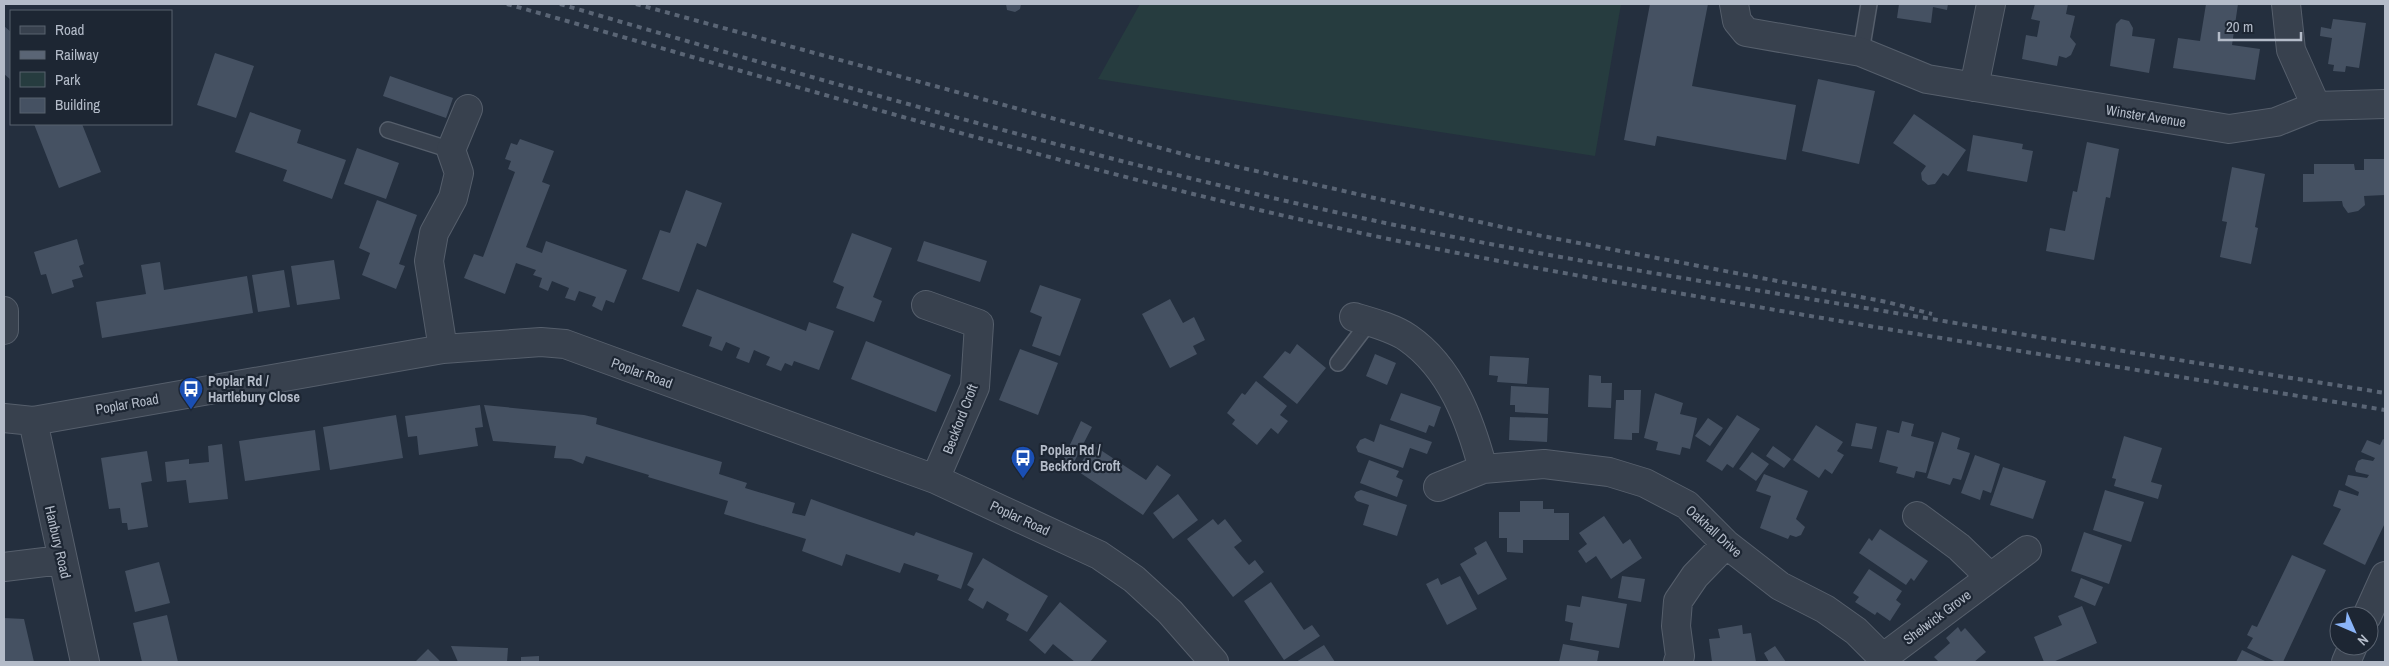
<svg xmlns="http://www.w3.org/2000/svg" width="2389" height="666" font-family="'Archivo Narrow',sans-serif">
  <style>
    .green { fill: #263c3f }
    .building { fill: #455162 }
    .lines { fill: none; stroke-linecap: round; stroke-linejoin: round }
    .service-casing { stroke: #565f6c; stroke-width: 18 }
    .minor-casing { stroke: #565f6c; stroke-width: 30 }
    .service { stroke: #38414e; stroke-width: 15 }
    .minor { stroke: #38414e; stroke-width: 28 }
    .rail { stroke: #5a6575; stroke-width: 4; stroke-dasharray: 5 5; stroke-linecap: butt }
    .labels { text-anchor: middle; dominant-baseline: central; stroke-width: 4.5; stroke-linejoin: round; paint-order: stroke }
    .street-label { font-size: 14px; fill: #b4bcc9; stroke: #1d2633 }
    .poi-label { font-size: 14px; font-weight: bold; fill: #b4bcc9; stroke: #1d2633; text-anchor: start }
  </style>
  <rect width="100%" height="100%" fill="#242f3e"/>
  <path class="green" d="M1140,4H1621L1595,156L1098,79Z"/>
  <path class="building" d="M1006,4H1021L1020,9L1015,12L1007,10Z
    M1650,4H1708L1692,86L1796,105L1786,160L1657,136L1655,146L1624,140Z
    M1899,4H1948L1947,10L1933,7L1931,23L1897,18Z
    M2035,4H2068L2066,14L2075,16L2070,37L2076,44L2071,55L2066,58L2059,56L2057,66L2022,59L2026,35L2037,37L2040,21L2031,19Z
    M2206,4H2238L2232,45L2260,49L2255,80L2173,68L2178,38L2200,41Z
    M2121,19L2129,21L2133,28L2132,36L2155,39L2149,73L2110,66L2116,24Z
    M2333,19L2366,23L2359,68L2346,66L2345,72L2333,71L2334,65L2328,64L2332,38L2320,36L2321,27L2331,29Z
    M4,26L11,32V80L4,74Z
    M215,53L254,66L236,118L197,105Z
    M390,76L453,98L446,118L383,96Z
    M1818,79L1875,91L1859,164L1802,151Z
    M250,112L301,130L297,143L346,160L332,199L283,181L287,170L235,152Z
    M1914,114L1966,150L1948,176L1943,173L1935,184L1928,185L1922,180L1921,173L1926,166L1893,143Z
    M34,124H82L101,172L59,188Z
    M1973,135L2023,144L2022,149L2033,151L2027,182L1967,171Z
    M520,139L554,151L542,182L550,185L526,247L542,253L546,241L627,270L614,303L606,300L602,311L592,306L596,297L579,291L575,301L569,299L565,298L569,288L552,281L548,291L539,287L542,278L533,275L536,270L516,263L505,294L464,278L474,254L483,257L515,172L508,169L511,161L505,159L511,143L517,145Z
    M2087,142L2119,149L2110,198L2106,197L2094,260L2046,251L2050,228L2065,231L2073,191L2077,192Z
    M357,148L399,163L386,199L344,184Z
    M2364,159H2385V195L2364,196L2365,205L2358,211L2348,213L2343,206L2342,201L2303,202V174H2314V164H2354L2355,170H2364Z
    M2232,167L2265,174L2255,227L2258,228L2251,264L2220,257L2227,222L2222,221Z
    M686,190L722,203L706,247L697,243L679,292L642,279L660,230L670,233Z
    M377,200L417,215L399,264L405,266L396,289L362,275L370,253L359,248Z
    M852,233L892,248L873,297L882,301L874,322L836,308L844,287L833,282Z
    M77,239L84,264L79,266L83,277L72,280L74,287L52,294L46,274L41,275L34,252Z
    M924,241L987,261L980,282L917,261Z
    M334,260L340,299L297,305L291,266Z
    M160,262L164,290L247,276L253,313L102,338L96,302L146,294L141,265Z
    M284,270L290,307L258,312L252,275Z
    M1040,285L1081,299L1060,356L1032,346L1042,317L1030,312Z
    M697,289L806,331L809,322L834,331L819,370L794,361L792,366L785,363L781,371L766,365L770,357L754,350L749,363L736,358L740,348L726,342L722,351L709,346L712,337L682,326Z
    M1170,299L1183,323L1194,317L1205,340L1193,346L1197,354L1170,368L1142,314Z
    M866,341L951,375L936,412L851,379Z
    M1297,344L1326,368L1297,404L1263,377L1285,351L1290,354Z
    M1020,349L1058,363L1038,415L999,400Z
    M1375,354L1396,363L1387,385L1366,376Z
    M1490,356L1529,358L1527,384L1497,382L1498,376L1489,375Z
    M1589,375L1601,376V383H1612L1611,408L1588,407Z
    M1256,381L1287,406L1280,415L1288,421L1278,434L1271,428L1257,445L1232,424L1235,420L1227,413L1242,393L1245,395Z
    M1511,386L1549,388L1548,414L1515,412V405H1510Z
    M1624,390H1641L1639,433H1632V440L1614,439L1616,400H1624Z
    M1401,393L1441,407L1434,427L1429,425L1426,433L1390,420Z
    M1655,393L1683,403L1680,414L1697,418L1690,449L1682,447L1680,455L1656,450L1658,442L1644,438Z
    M480,405L483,427L475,428L478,446L419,455L417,436L408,437L405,416Z
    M484,405L584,415L597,418L596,424L722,462L719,474L747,483L745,488L795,503L792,513L805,516L811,499L914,536L916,532L973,553L961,589L937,580L939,575L904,563L900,573L846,554L842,566L802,551L806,539L724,514L728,501L648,477L649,475L586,456L583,464L571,459L554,458L556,446L493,441Z
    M396,415L403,458L330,470L323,427Z
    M1737,415L1760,429L1733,468L1727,464L1722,471L1706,461Z
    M1510,417L1548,418L1547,442L1509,440Z
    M1708,418L1723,428L1710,446L1695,436Z
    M1081,421L1092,427L1073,464L1063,460Z
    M1902,421L1914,424L1911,436L1934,442L1926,473L1916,471L1914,478L1896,473L1898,467L1879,462L1887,430L1899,433Z
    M1856,423L1877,427L1872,449L1851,446Z
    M1380,424L1432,442L1427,454L1410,448L1403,468L1358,452L1356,447L1360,440L1365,438L1374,442Z
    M1816,425L1843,442L1837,451L1844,455L1832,474L1825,469L1819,478L1793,460Z
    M315,430L320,470L245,481L239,441Z
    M1942,432L1960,438L1957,449L1970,453L1961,480L1953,478L1950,485L1927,478Z
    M2124,436L2162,448L2151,482L2162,485L2158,499L2114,486L2116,479L2112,478Z
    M2383,439L2385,440V523L2365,565L2323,544L2341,509L2333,506L2339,490L2358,496L2359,492L2345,485L2348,475L2367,478L2369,475L2356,472L2355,469L2358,461L2362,459L2373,461L2375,458L2361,452L2367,440L2380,445Z
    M222,444L228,499L189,503L186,480L167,482L165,462L189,459V464L209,462L208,446Z
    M1093,445L1146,480L1157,465L1171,475L1143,515L1076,470Z
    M1773,446L1791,459L1784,468L1766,456Z
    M147,451L152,481L141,483L148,527L128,530L127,523H122L120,508L109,509L101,458Z
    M1752,452L1769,464L1756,481L1739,469Z
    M1975,455L2000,464L1991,493L1983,490L1980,500L1961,493Z
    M1369,460L1399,471L1396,477L1403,480L1397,497L1360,483Z
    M2003,467L2046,481L2033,519L1990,505Z
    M1764,474L1808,491L1796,519L1805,527L1801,535L1796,537L1790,535L1788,539L1760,528L1771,496L1756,491Z
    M1361,490L1407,505L1397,536L1363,525L1369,505L1357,501L1354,497L1356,492Z
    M2105,490L2144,502L2131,542L2093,530Z
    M1178,494L1198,520L1173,539L1153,513Z
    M1520,501H1543V509H1554V513H1569V540H1523V553L1507,552V538H1499V512H1520Z
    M1604,516L1623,544L1630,539L1642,558L1611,579L1596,556L1586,563L1578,551L1587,544L1579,533Z
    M1213,519L1218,525L1225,519L1242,541L1234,547L1249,565L1255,560L1264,572L1233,597L1187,539Z
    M1880,529L1928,561L1914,581L1911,578L1906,585L1859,553L1869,538L1872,541Z
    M2084,532L2122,545L2109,584L2071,571Z
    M1486,541L1507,579L1478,595L1460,564L1477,554L1474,548Z
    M2292,555L2326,570L2283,662H2276L2247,648L2253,638L2247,635L2252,625L2257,627Z
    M983,558L1048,596L1027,632L1006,620L1009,614L987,601L983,609L968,600L974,589L967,585Z
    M159,562L170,603L135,612L125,571Z
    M1869,569L1902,591L1896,600L1901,604L1890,621L1877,612L1875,615L1855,602L1859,597L1853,593Z
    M1460,576L1477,609L1447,625L1426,584L1438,578L1441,585Z
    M1622,576L1645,579L1641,602L1618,598Z
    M2081,578L2103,587L2095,606L2074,597Z
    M1271,582L1304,630L1312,625L1320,636L1284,660L1244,601Z
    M1582,596L1627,604L1619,648L1570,640L1573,623L1565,621L1567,605L1580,607Z
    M1060,602L1107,641L1090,662H1075L1053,644L1045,654L1029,640Z
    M2082,606L2097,643L2053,662H2044L2034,637L2062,625L2058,616Z
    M167,615L178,662H142L133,623Z
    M4,618L24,619L34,662H4Z
    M1742,625L1743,634L1751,633L1756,662H1712L1709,639L1720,638L1718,629Z
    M1958,627L1961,632L1965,628L1986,652L1974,662H1939L1934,657L1950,643L1946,638Z
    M1563,644L1599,651L1597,662H1559Z
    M1324,645L1335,662H1296Z
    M451,646L508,648L507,662H458Z
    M1775,646L1786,662H1769L1764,653Z
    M428,649L441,662H415Z
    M2242,650L2267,662H2236Z
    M539,656V662H521V657Z"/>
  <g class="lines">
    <defs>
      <path id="service" d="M1861,52L1869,4
        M388,130L451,150
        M1338,363L1370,321"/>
      <path id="minor" d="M1734,4L1737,21L1746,32L1861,52L1927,79L2229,129L2276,122L2316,106L2385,104
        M2286,4L2291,50L2316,106
        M1974,87L1991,4
        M926,305L979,324L975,387L935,479
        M4,311V330
        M1354,317C1371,322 1394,328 1408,338C1451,368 1470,420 1483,469L1544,464L1609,472L1645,483L1687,505L1726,544L1780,586L1825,609L1856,631L1887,662
        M443,349L429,261L434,233L453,198L459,173L451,150L468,109
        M4,418L33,421L443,349L541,342L565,344L935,479L1099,555L1134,579L1170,612L1214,662
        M33,421L85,662
        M1438,487L1483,469
        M1917,516L1959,547L1990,577
        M4,567L61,560
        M2367,616L2385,576
        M1884,657L2027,550
        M1678,662L1680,656L1676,626L1678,601L1695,576L1726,544
        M2346,662L2353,646"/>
    </defs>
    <use href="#service" class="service-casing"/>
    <use href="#minor" class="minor-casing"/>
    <use href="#service" class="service"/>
    <use href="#minor" class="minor"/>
    <path class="rail" d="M507,4C783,82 1058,166 1338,228C1463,256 1591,278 1718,300C1940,339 2163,374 2385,410
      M560,4C830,83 1101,162 1376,221C1582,265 1789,294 1996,330C2126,352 2255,372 2385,393
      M636,4L1190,156L1537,235L1887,302L1932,314"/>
  </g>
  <defs>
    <symbol id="bus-pin" viewBox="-11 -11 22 30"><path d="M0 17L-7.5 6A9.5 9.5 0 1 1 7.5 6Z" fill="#1a4fb4" stroke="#1d2633"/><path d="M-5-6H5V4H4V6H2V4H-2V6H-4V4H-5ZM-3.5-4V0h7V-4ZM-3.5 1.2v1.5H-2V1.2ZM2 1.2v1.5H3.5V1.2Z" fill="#fff"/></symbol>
  </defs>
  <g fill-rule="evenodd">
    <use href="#bus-pin" x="177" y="375" width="28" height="38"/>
    <use href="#bus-pin" x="1009" y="444" width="28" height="38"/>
  </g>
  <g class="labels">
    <g class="street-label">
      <text transform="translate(2146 116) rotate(9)">Winster Avenue</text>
      <text transform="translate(642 373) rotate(20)">Poplar Road</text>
      <text transform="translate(127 404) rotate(-10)">Poplar Road</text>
      <text transform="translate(960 419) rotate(-69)">Beckford Croft</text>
      <text transform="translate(1020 518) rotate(25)">Poplar Road</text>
      <text transform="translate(1714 531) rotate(42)">Oakhall Drive</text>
      <text transform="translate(58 542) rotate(77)">Hanbury Road</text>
      <text transform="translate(1937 617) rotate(-37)">Shelwick Grove</text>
    </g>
    <g class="poi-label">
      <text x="208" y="381">Poplar Rd /<tspan x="208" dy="16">Hartlebury Close</tspan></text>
      <text x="1040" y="450">Poplar Rd /<tspan x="1040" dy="16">Beckford Croft</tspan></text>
    </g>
  </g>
  <rect width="2389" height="666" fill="none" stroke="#b4bcc9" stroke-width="10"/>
  <rect x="10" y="10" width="162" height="115" fill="#1d2633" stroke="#59626f"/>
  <rect x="20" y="26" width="25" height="8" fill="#38414e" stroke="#59626f"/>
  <text x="55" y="35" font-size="15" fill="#b4bcc9">Road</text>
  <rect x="20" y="51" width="25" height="8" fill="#5a6575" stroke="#59626f"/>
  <text x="55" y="60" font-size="15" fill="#b4bcc9">Railway</text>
  <rect x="20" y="72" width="25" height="15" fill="#263c3f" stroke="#59626f"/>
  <text x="55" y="85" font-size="15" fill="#b4bcc9">Park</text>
  <rect x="20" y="98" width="25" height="15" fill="#455162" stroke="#59626f"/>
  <text x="55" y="110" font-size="15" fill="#b4bcc9">Building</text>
  <g transform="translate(2354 631) rotate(135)"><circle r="24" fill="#1d2633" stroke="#59626f"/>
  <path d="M0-4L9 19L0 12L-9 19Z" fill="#8ab4f8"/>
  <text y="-8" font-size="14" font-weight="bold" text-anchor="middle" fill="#b4bcc9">N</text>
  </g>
  <path d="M2219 32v8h82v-8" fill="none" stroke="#b4bcc9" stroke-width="2.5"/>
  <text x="2226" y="32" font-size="15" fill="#b4bcc9" stroke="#1d2633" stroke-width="4" paint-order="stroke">20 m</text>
</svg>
